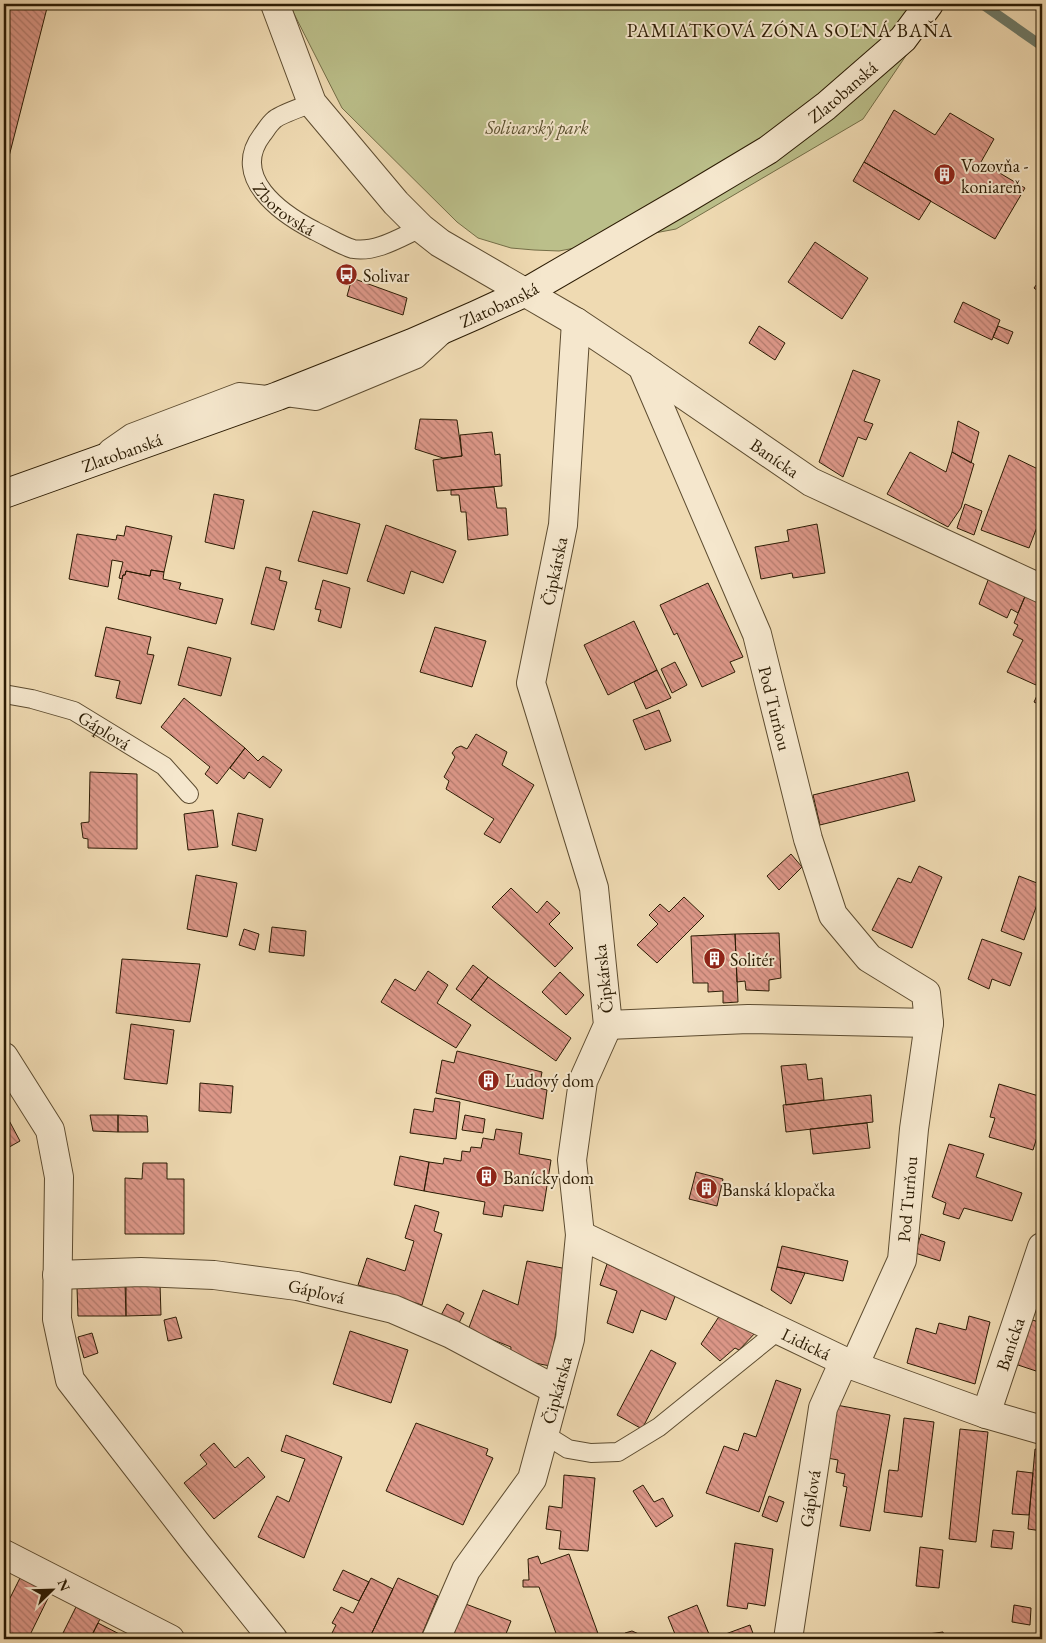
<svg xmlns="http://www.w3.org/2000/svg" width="1046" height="1643" font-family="'EB Garamond',serif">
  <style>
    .green { fill: #bbbf8a; stroke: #746e47 }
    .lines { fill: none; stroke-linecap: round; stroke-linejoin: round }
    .stream { stroke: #6e7b6a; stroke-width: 10 }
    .building { fill: url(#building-back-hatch); stroke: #2c1c04 }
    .lane-casing { stroke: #5d4c30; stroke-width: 20 }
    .street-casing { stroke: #5d4c30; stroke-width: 30 }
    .secondary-casing { stroke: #2c1c04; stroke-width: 30 }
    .lane { stroke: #f5e7cd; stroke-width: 18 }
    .street { stroke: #f5e7cd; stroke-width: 28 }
    .secondary { stroke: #f5e7cd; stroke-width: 28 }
    .labels { text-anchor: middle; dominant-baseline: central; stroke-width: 4; stroke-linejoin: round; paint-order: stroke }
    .street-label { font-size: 18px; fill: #2c1c04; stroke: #f5e7cd }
    .park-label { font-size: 18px; font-style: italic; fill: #574d2c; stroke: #f5e7cd }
    .poi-label { font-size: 18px; fill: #2c1c04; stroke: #f5e7cd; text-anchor: start }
    .neighbourhood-label { font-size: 19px; letter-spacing: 1px; fill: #2c1c04; stroke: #f5e7cd }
  </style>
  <defs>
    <pattern id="building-back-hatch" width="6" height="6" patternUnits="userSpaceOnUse" patternTransform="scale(1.25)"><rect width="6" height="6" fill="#dc9788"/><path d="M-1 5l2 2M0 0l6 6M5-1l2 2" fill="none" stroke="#b37a6d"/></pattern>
  </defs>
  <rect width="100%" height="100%" fill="#efdab2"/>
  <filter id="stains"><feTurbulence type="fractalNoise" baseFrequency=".004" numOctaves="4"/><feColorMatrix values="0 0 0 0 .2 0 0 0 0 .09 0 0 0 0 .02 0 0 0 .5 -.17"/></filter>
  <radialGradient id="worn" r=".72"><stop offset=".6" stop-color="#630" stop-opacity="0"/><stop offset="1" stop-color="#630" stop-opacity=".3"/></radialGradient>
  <path class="green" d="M289,4H941L863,119L676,229L559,251L534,250L511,248L478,238L457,222L342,108Z"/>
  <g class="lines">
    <path class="stream" d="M982,4L1042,46"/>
  </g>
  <path class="building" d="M4,4H48L4,176Z
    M894,110L935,135L950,113L994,139L981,162L1025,188L995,239L864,162Z
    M864,162L931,201L919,220L853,181Z
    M815,242L868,278L842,319L788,282Z
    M1042,277V294L1034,288Z
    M352,278L407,298L403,315L347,296Z
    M963,302L1000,320L992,340L954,322Z
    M759,326L785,343L775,360L749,343Z
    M998,326L1013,332L1008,344L993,337Z
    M853,370L880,380L864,421L873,424L866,440L858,437L843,477L819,462Z
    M420,419L457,420L462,456L443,458L415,449Z
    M958,421L979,432L971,463L952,452Z
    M492,432L495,455L500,454L502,486L437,491L433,460L462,456L460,435Z
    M910,452L946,472L952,452L974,464L961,508L948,527L887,494Z
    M1009,455L1042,471V514L1029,548L981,530Z
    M494,487L497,508H506L508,535L468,540L466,512H461L459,495H451V490Z
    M214,494L244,500L234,549L205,542Z
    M965,504L982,511L974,535L957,528Z
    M313,511L360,524L347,574L298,561Z
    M817,524L825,573L793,578L792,573L761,579L755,547L789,541L787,530Z
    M386,525L456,551L443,583L411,571L404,594L367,581Z
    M126,526L172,536L164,572L151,570L150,576L126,571L125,575H123L122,579L119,578L123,562L112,560L108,587L69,579L77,534L116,540L117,535L124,536Z
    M266,567L281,571L279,580L287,582L274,630L251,624Z
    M151,570L164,572L163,579L181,583L179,589L223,599L216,624L118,599L123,575H125L126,571L150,576Z
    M990,575L1026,594L1018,613L1011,609L1007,618L979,604Z
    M323,580L350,588L341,628L318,621L321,610L315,609Z
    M708,583L743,657L730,662L735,672L702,687L677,633L674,635L660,605Z
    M1026,594L1042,602V670L1036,685L1007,672L1023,640L1013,635L1018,625L1014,623Z
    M634,621L657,670L608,695L584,645Z
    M106,627L151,637L147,654L154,655L141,704L116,698L120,681L95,676Z
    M435,627L486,641L472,687L420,672Z
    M188,647L231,658L221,696L178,685Z
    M675,662L687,685L672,693L661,669Z
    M657,670L671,698L646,709L634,682Z
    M1042,685V706L1034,702Z
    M184,698L245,748L217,784L205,774L210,767L161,727Z
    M659,710L671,741L645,750L633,720Z
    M476,734L507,752L502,765L534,785L500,843L484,834L494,819L446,789L449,781L444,777L455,757L452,753L456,748L461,746L467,749Z
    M245,748L258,761L263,756L282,770L270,788L249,772L244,779L230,768Z
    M90,772L137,774V849L88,848V839L83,838L81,823L89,822Z
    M908,772L915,801L820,825L813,795Z
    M213,810L218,847L188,850L184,814Z
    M238,813L263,819L256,851L232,845Z
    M791,854L802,867L779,890L767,876Z
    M919,866L942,877L912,948L872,930L898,878L911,883Z
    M196,875L237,883L227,937L187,929Z
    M1019,876L1042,885V891L1024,940L1001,931Z
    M511,888L537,913L547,901L560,913L549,924L573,948L555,967L492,907Z
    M684,897L704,916L657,963L637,945L658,924L649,915L660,904L669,912Z
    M272,927L306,931L304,956L269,952Z
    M244,929L259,934L255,950L239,945Z
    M779,933L781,978L769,980V991L746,990L745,981L737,982L735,934Z
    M735,934L738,1002L723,1003V991L708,992V983H693L691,936Z
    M982,939L1022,953L1010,986L992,979L989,989L968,979Z
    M122,959L200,964L190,1022L116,1013Z
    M473,965L488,977L471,1000L456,989Z
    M428,971L448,985L437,1003L471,1025L456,1048L381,1002L395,979L415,991Z
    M560,972L584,995L566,1015L542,992Z
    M488,977L571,1038L556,1061L471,1000Z
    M131,1024L174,1030L167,1084L124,1079Z
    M457,1051L542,1072L539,1088L547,1090L543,1119L436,1093L442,1060L454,1063Z
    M806,1064L808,1080L822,1078L824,1100L786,1105L781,1066Z
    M200,1083L233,1086L231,1113L199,1111Z
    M999,1084L1042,1097V1121L1033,1150L989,1137L995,1118L990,1117Z
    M871,1095L873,1122L786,1132L783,1105Z
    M435,1098L460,1102L456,1139L410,1133L414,1109L433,1112Z
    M4,1111L20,1141L4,1150Z
    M90,1115H118V1132L93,1131Z
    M118,1115L147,1116L148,1132H118Z
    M465,1115L485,1119L483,1133L462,1130Z
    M867,1123L870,1148L813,1154L810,1129Z
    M496,1129L522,1133L519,1154L551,1160L543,1211L504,1205L502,1217L483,1214L485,1202L424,1191L429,1162L443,1164L444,1158L461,1161L462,1151L470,1152L471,1147L481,1148L483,1138L494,1140Z
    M949,1144L984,1154L976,1177L1022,1193L1012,1221L964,1208L959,1219L943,1214L946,1203L932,1197Z
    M400,1156L429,1162L424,1191L394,1185Z
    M143,1163H167V1179H184V1234H125V1178L142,1179Z
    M696,1172L723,1179L717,1206L689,1199Z
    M415,1205L439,1212L434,1231L442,1234L422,1305L358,1285L367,1258L405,1271L414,1241L405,1238Z
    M921,1234L945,1242L940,1261L915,1253Z
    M782,1246L848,1261L843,1281L777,1267Z
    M527,1261L567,1269L550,1366L510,1358L511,1347L468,1330L483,1290L518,1305Z
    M607,1264L676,1294L666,1320L641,1310L633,1333L607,1323L617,1291L600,1285Z
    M777,1267L805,1273L791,1304L771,1290Z
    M125,1284H160L161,1315L126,1316Z
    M126,1286V1316H78L77,1288Z
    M447,1304L464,1313L457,1327L440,1317Z
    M722,1312L758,1330L739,1350L735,1348L720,1361L701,1344Z
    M969,1316L990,1322L975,1384L907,1363L916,1328L936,1334L939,1323L966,1330Z
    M176,1317L182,1338L168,1341L164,1320Z
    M1026,1318L1042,1323V1373L1012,1363Z
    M350,1331L408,1350L391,1403L333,1384Z
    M92,1333L98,1353L84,1358L78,1337Z
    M651,1350L676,1363L642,1429L617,1415Z
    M776,1380L801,1389L759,1512L706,1493L724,1446L738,1451L744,1433L756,1437Z
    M831,1404L890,1415L870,1531L840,1526L847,1487L843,1486L845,1474L836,1472L838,1460L822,1457Z
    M904,1418L934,1422L922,1517L884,1512L889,1470L898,1471Z
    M416,1423L488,1449L486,1455L493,1458L463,1525L386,1491Z
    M960,1429L988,1432L976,1542L949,1539Z
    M286,1435L342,1457L304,1558L258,1537L277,1496L289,1502L305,1459L281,1451Z
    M214,1443L235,1468L248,1457L265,1477L214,1519L184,1483L207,1464L200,1455Z
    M1035,1449L1042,1450V1531L1028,1529Z
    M1017,1471L1033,1473L1029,1515L1012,1514Z
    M564,1475L595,1478L588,1551L559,1549L561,1531L546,1529L549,1506L562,1508Z
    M643,1485L654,1502L663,1498L673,1516L656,1527L633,1491Z
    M769,1496L784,1502L777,1522L762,1516Z
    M993,1530L1014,1532L1012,1549L991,1547Z
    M735,1543L773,1549L765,1606L748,1603L747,1609L727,1606Z
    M920,1547L943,1550L939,1588L916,1586Z
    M569,1554L600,1639H550L557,1636L539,1587H523V1580H529L528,1559L538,1556L541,1564Z
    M343,1570L369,1582L359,1601L333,1590Z
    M21,1576L51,1592L28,1639H4V1610Z
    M371,1578L393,1589L369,1639H341L332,1633L336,1625L332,1623L341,1607L353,1613Z
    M398,1578L438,1596L420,1639H369Z
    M463,1603L511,1621L504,1639H449Z
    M697,1605L711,1639H677L668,1617Z
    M1014,1605L1031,1608L1030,1625L1012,1622Z
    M76,1607L100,1619L90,1639H60Z
    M98,1623L129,1639H90Z
    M750,1625L755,1639H712Z
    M632,1631L641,1635L642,1639H623L625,1633Z
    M943,1632L945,1639H929L928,1634Z"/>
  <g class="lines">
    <defs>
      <g id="lane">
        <path id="s1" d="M312,103C303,107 280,114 274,120C269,124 266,130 262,135C230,177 280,213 315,231C326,236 342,246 353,249C376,253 401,237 421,228"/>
        <path d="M108,449L131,433L239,392L278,396L316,401L417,359L442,336"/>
        <path id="s2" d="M4,694L32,699L74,711L164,766L189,794"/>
        <path d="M544,1434L568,1449L591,1453L618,1452L659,1427L779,1330"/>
      </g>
      <g id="street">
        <path id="s3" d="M275,4L312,103L396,203L421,228L440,243L576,322L642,366L811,482L1042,589"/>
        <path id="s4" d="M642,366L757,634L808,839L833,915L869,958L926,993L929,1023L914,1129L902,1260L854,1366"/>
        <path d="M608,1025L748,1019L929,1023"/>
        <path d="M4,1057L50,1130L59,1177L57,1319L70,1380L196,1543L273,1639"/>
        <path id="s5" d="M580,1235L854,1366L986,1414L1042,1430"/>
        <path id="s6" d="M57,1275L141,1272L214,1275L297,1286L393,1309L451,1334L556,1390"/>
        <path id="s7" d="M986,1414L1042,1247"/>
        <path d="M4,1554L170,1639"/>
        <path id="s8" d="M436,1639L466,1570L532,1479L570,1339L580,1235L572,1160L583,1081L608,1025L594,888L531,683L563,525L576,322"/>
        <path id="s9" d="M788,1639L823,1408L844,1361"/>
      </g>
      <g id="secondary">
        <path id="s10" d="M4,494L278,396L412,343L476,315L526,292L686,199L768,150L826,106L903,39L929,4"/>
      </g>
    </defs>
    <use href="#lane" class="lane-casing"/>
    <use href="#street" class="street-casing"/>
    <use href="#secondary" class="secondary-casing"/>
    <use href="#lane" class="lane"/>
    <use href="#street" class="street"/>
    <use href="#secondary" class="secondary"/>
  </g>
  <defs>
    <symbol id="building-disc" viewBox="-11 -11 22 22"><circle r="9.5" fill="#8f2418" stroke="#f5e7cd"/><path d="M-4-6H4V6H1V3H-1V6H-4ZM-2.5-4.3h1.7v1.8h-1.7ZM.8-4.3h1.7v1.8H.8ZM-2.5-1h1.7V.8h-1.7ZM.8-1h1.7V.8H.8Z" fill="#fff"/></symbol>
    <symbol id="bus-disc" viewBox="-11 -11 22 22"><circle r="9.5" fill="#8f2418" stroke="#f5e7cd"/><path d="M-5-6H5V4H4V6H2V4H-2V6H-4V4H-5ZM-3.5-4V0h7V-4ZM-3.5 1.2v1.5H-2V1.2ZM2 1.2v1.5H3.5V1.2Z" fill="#fff"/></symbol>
  </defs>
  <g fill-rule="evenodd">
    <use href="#building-disc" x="932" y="162" width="25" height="25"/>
    <use href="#bus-disc" x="334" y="262" width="25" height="25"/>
    <use href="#building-disc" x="702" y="946" width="25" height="25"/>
    <use href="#building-disc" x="476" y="1068" width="25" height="25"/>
    <use href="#building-disc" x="474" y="1164" width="25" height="25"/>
    <use href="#building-disc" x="694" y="1176" width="25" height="25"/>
  </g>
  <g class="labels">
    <g class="street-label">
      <text stroke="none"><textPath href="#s10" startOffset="935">Zlatobanská</textPath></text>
      <text stroke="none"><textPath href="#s1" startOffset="150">Zborovská</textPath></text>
      <text stroke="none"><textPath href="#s10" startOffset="530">Zlatobanská</textPath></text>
      <text stroke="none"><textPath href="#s10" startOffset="125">Zlatobanská</textPath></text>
      <text stroke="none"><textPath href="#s3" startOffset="694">Banícka</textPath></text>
      <text stroke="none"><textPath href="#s8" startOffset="1120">Čipkárska</textPath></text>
      <text stroke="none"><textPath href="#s4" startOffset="368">Pod Turňou</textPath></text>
      <text stroke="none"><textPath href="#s2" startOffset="108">Gápľová</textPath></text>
      <text transform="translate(603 979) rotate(-96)">Čipkárska</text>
      <text transform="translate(907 1199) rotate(-85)">Pod Turňou</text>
      <text stroke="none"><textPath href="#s6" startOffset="261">Gápľová</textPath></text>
      <text stroke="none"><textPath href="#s5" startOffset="251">Lidická</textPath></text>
      <text stroke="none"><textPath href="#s7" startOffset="74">Banícka</textPath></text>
      <text stroke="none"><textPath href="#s8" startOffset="280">Čipkárska</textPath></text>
      <text stroke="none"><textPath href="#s9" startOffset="142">Gápľová</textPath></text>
    </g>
    <g class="park-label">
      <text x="537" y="127">Solivarský park</text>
    </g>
    <g class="poi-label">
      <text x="961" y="165">Vozovňa -<tspan x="961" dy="21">koniareň</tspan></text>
      <text x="363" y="275">Solivar</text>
      <text x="730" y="959">Solitér</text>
      <text x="505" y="1080">Ľudový dom</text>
      <text x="503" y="1177">Banícky dom</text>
      <text x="722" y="1189">Banská klopačka</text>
    </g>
    <g class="neighbourhood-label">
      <text x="790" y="30">PAMIATKOVÁ ZÓNA SOĽNÁ BAŇA</text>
    </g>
  </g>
  <rect width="1046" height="1643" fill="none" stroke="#efdab2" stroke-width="20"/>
  <rect x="5" y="5" width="1036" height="1633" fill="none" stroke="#2c1c04" stroke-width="2.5"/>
  <rect x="10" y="10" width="1026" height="1623" fill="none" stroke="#2c1c04"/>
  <g transform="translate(52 1590) rotate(67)" stroke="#f5e7cd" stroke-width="4" paint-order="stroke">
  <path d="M0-4L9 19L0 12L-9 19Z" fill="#2c1c04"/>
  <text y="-8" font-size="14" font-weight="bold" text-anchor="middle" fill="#2c1c04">N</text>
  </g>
  <rect width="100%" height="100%" filter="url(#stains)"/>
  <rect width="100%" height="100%" fill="url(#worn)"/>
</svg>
